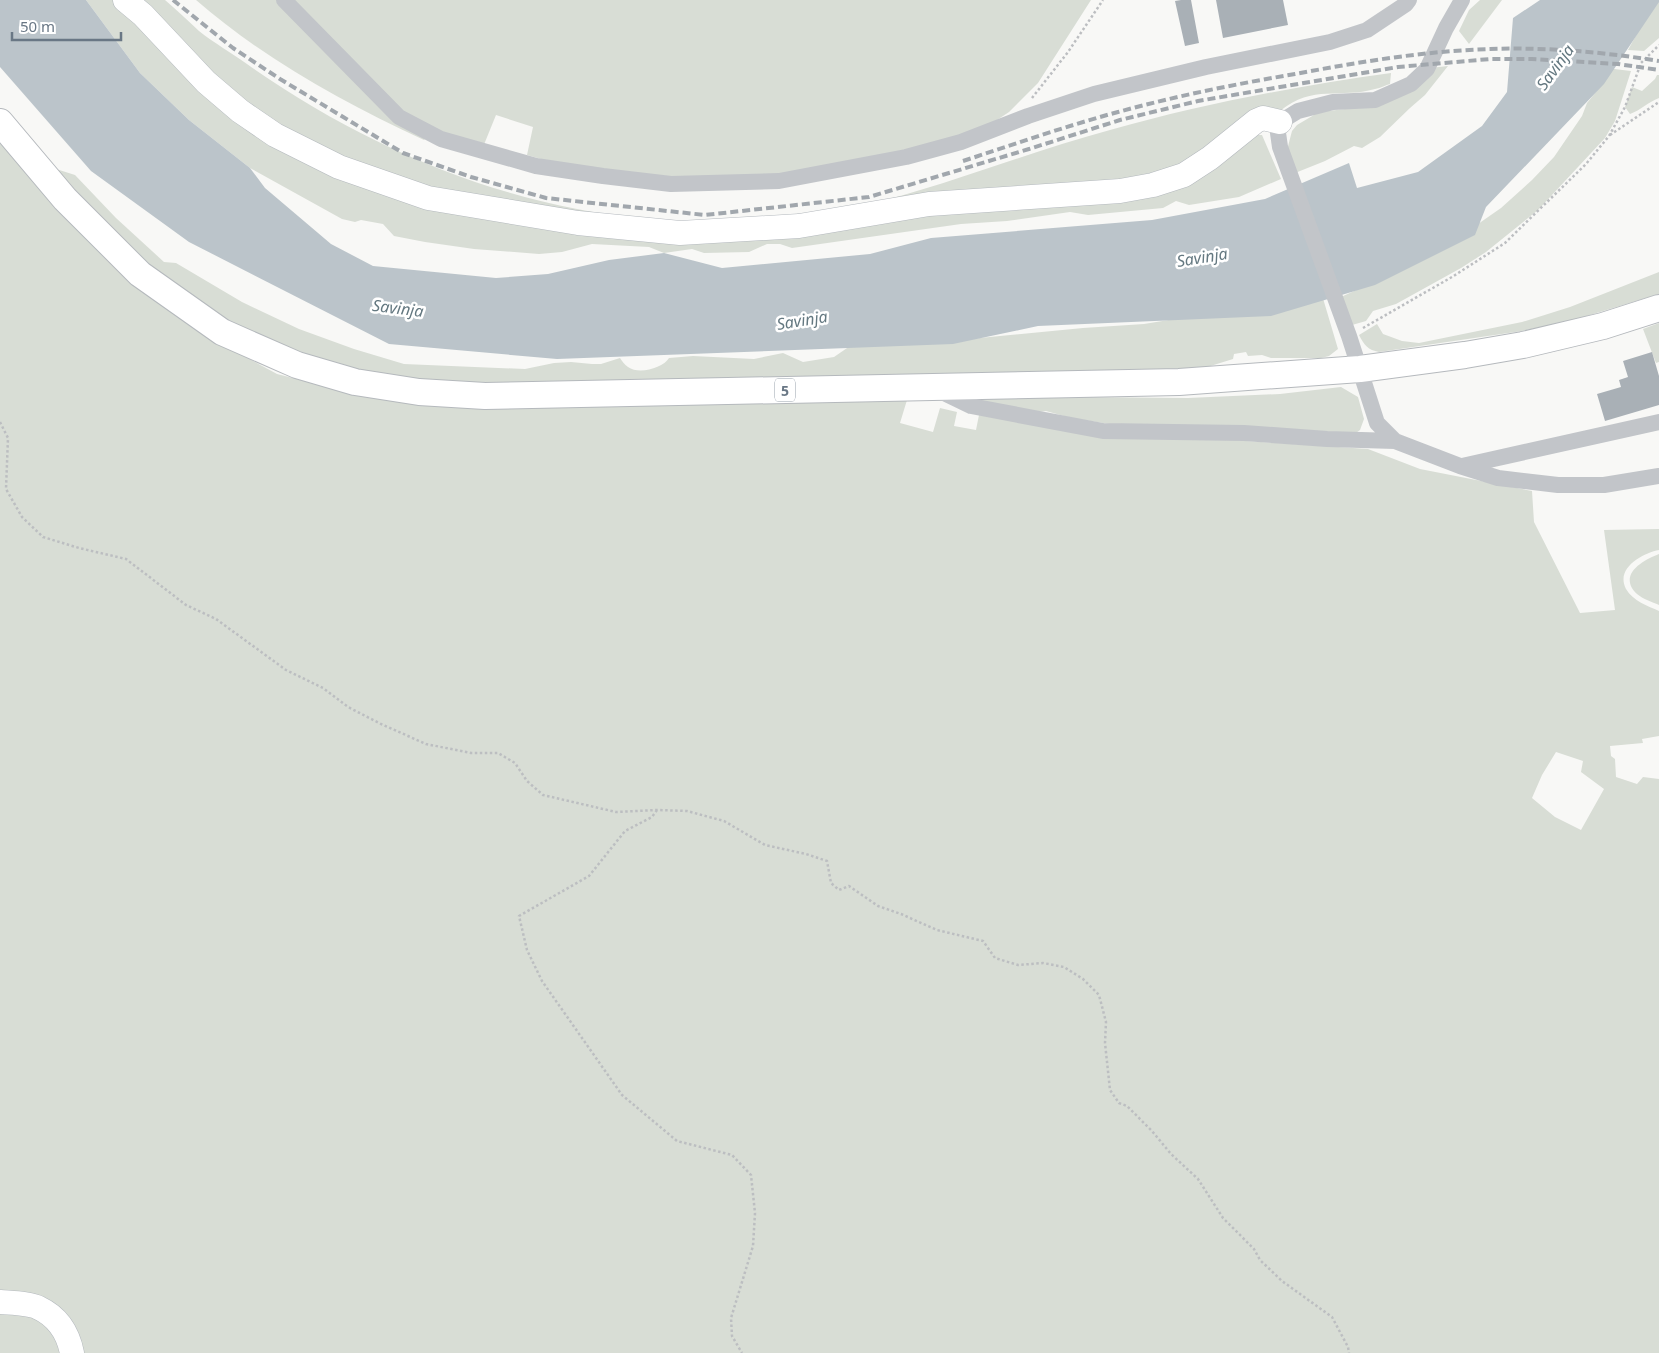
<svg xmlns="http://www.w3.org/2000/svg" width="1659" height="1353" font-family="'Noto Sans',sans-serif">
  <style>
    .green { fill: #d8ddd5; fill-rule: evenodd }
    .water { fill: #bbc4ca }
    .building { fill: #a9b0b6 }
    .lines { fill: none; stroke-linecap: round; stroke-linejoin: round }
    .secondary-casing { stroke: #b4b9be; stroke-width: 25 }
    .primary-casing { stroke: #b5b9bd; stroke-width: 28 }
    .path { stroke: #bcbec1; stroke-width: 2.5; stroke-dasharray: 2.5 2.5; stroke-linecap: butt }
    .street { stroke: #c2c5c9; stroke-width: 16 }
    .secondary { stroke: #fff; stroke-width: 24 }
    .primary { stroke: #fff; stroke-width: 26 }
    .rail { stroke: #a1a7ad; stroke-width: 4; stroke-dasharray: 8 4; stroke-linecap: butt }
    .labels { text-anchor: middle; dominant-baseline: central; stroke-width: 5; stroke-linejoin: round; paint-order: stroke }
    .shield { fill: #fff; stroke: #96a0aa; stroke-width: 1 }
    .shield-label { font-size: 14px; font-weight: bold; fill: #697785 }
    .water-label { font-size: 16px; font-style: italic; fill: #647880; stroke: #fff }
  </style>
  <rect width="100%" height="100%" fill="#f8f8f6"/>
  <path class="green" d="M86,0H121L324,165L620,233L1117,195L1256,131L1259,135H1262L1281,179L1239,197L1189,205L1176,201L1163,208L1088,215L1070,212L1007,221L961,224L792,248L780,244H767L749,252L704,253L692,249L664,253L649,247L592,244L562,252L539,254L474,249L425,242L394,236L383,224L361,220L355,222L342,219L250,168L189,120L140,73Z
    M135,0H165C177,10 188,21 199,31C214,43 232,53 247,64C365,147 501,205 645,219C693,224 741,221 788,215C814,212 841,211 866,205C949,185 1028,152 1110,130C1202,104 1297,86 1391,73L1390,84C1386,85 1381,88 1375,89C1340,99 1313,84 1280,111L1171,175L681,228L386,182L243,108Z
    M196,0H279L426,138L424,140C342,102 264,59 196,0Z
    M287,0H1091L1038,83L1009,112L994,122L963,135L903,152L767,176L705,179L576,169L527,155L533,127L496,115L483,147L417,124Z
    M1480,0H1502L1469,44L1459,31L1469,10Z
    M1659,0V38L1644,51L1628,50L1649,12Z
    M1448,66L1425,95L1410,108L1380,137L1362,148L1354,146L1325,161L1295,173L1287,150L1292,131L1297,125L1319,112L1371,106L1430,68Z
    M1606,68L1631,71L1615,121L1605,138L1538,210L1486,252L1461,268L1396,304L1373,311L1366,321L1352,325L1341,297L1435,254L1501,208L1532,180L1554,157L1582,116L1587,103L1596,92Z
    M1657,75H1659V98C1648,102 1641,110 1630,114L1625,107L1632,87L1642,91L1655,79Z
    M0,134L246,357L277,374L364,396L907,400L900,423L933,432L940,408L957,412L954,426L976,430L979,415L1246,441L1368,449L1420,469L1532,491L1534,522L1580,613L1615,610L1604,530L1659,529V550C1643,553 1615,568 1626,589C1633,601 1648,606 1659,611V736L1642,739L1643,743L1610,746L1611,756L1615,759L1616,777L1637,784L1643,777L1659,779V1353H80L78,1344L0,1295ZM1556,752L1583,761L1581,772L1604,789L1581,830L1555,817L1532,798L1542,775Z
    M53,168L75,175L116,218L164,262L176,263L242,302L299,329L354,349L404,364L525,369L554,363L571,362L592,364H601L620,358C622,361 625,365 628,367C639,375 663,368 669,358L693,356L754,359L783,353L803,362L834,357L850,346L928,343L1083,328L1144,324L1322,295L1338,349L1329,356L1321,358H1271L1262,355L1248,356L1246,352L1234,354L1233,359L1204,368L478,387L372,377L257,338L180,291L110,232Z
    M1659,272V294L1567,322L1522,331L1379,352C1368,350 1364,345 1359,335L1377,324L1383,334L1402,341L1419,343L1522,322L1570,307Z
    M1659,323V362L1656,363L1643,329Z
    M1341,387L1358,397L1364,419L1360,430L1353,435L1135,428L1071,418L1046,411L1030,413L975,402L976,396L1188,398L1280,394Z
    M1659,554V605C1652,602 1643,599 1637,594C1617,575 1643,560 1659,554Z
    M0,1308L46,1320L66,1353H0Z"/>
  <path class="water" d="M0,0H86L140,73L189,120L250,168L265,188L331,244L373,266L496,278L548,274L609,260L664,253L722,268L870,254L931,238L1152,220L1265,199L1349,163L1357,188L1418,172L1482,126L1507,92L1513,18L1540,0H1659V2L1604,84L1486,207L1475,235L1375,285L1271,316L1038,326L953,344L557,359L389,344L189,242L91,171L0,67Z"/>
  <path class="building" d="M1181,0H1191L1199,43L1185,46L1175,1Z
    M1216,0H1283L1288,25L1223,38Z
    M1652,352L1659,376V405L1605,421L1597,394L1621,387L1619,380L1628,377L1623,361Z"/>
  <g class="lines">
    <defs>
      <path id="secondary" d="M125,0L143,15L206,82L240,111L275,135L339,167L428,198L578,223L680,233L799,226L929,204L1120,191L1153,185L1184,175L1210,158L1256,121L1263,118L1280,122
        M0,1302C10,1303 30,1303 39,1308C58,1317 68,1333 72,1353"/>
      <path id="primary" d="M0,122L65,199L140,274L222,332L297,365L355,382L419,392L485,396L1179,382L1360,369L1465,355L1523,345L1603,326L1659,308"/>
    </defs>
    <use href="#secondary" class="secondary-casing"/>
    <use href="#primary" class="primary-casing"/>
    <path class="path" d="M1032,98L1068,52L1103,0
      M1610,135L1659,102
      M1363,328L1452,277L1505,243L1586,164L1609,136L1625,107L1641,63L1659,45
      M0,422L8,438L6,489L22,517L43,537L79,548L126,559L186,605L216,619L286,670L323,688L348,707L381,724L426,744L471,753H498L515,763L527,781L543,795L616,812L657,810L687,811L724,821L765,845L806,854L827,861L831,883L839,890L849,886L878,906L901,914L937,930L983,941L995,958L1018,965L1043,963L1064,967L1083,979L1099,995L1106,1022L1105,1043L1110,1090L1119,1103L1127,1106L1152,1131L1171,1154L1198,1179L1223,1218L1254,1249L1260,1260L1282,1281L1332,1317L1348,1347L1349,1353
      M657,810L652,817L625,831L589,876L519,916L527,950L542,981L622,1095L677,1141L732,1155L751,1175L755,1213L753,1246L731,1318L732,1336L742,1353"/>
    <path class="street" d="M284,0L399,117L441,139L536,166L603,176L671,184L779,181L906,157L961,142L1028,116L1094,94L1206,67L1330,42L1367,30L1406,4L1409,0
      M940,391L971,406L1103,431L1244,433L1327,439L1395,441L1460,466L1498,478L1558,485H1604L1659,476
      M1395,441L1377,423L1349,336L1280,147L1278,133L1280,122L1298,111L1333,102L1375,100L1411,84L1427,69L1446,28L1462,0
      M1462,466L1659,422"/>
    <use href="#secondary" class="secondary"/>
    <use href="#primary" class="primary"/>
    <path class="rail" d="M173,0L233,48L280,79L403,153L471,177L546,198L705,215L869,197L1029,149L1120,120L1198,101L1398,67L1490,59H1532L1618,64L1659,70
      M963,161C1015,144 1066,126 1118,112C1176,96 1236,84 1295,74C1359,62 1424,51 1490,49C1547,47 1603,52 1659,61"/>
  </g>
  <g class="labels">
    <rect class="shield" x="775" y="378.5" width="20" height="23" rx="4"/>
    <g class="shield-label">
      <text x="785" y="390">5</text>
    </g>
    <g class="water-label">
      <text transform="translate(1555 67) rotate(-54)">Savinja</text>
      <text transform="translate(1202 257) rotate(-9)">Savinja</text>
      <text transform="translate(398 308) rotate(7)">Savinja</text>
      <text transform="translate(802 320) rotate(-9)">Savinja</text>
    </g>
  </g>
  <path d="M12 32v8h109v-8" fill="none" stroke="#697785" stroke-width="2.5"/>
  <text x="20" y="32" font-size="15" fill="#697785" stroke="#ffffff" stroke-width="4" paint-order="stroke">50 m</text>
</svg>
